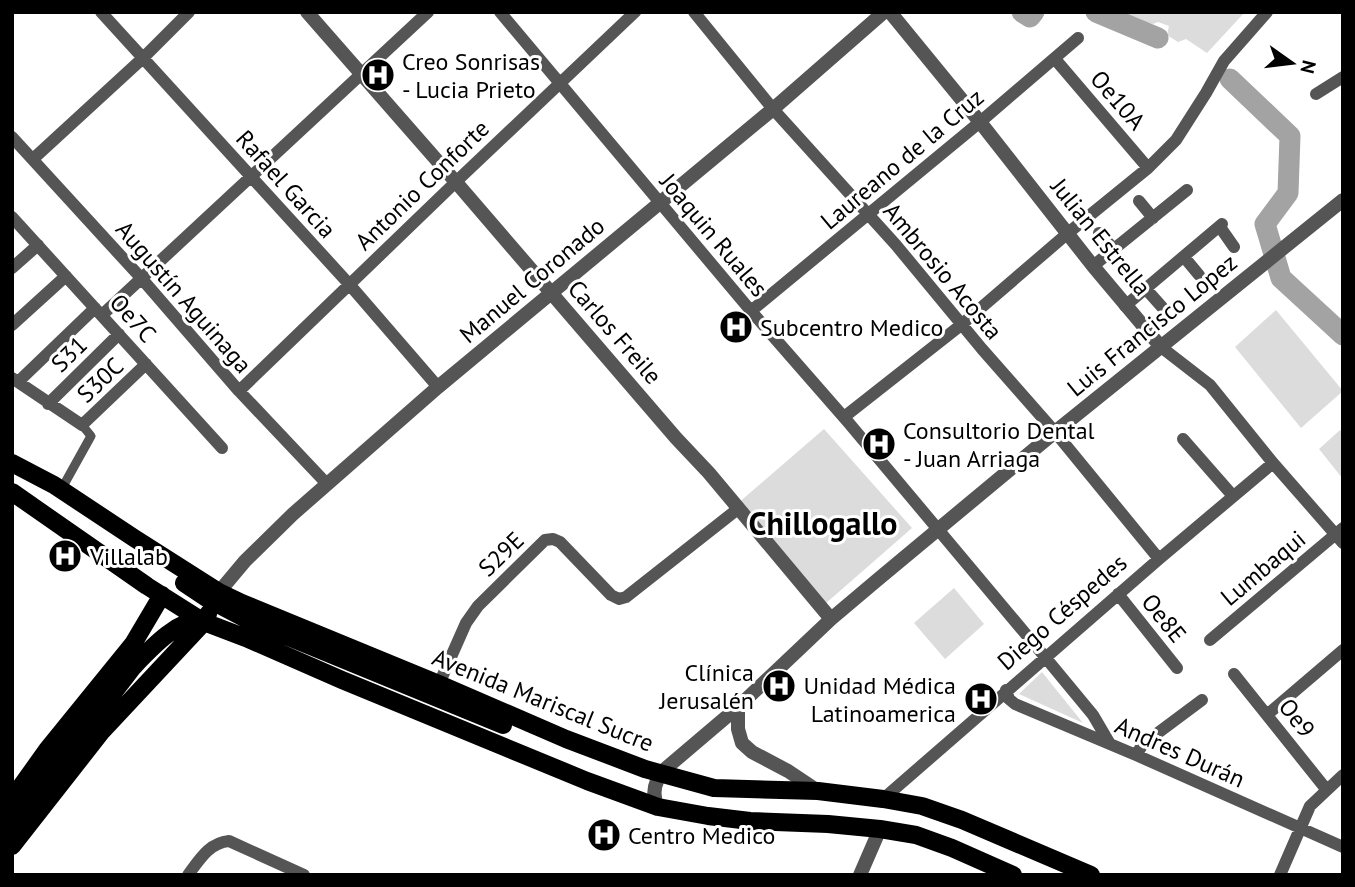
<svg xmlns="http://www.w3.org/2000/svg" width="1355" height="887" font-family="'PT Sans',sans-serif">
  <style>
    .green { fill: #dcdcdc }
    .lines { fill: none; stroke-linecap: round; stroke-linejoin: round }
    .river { stroke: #a3a3a3; stroke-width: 21 }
    .pedestrian { stroke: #555; stroke-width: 9 }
    .minor { stroke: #555; stroke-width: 12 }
    .tertiary { stroke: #555; stroke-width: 14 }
    .primary { stroke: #000; stroke-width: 18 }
    .labels { text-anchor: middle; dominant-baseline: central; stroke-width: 6; stroke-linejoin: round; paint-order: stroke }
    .poi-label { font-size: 24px; fill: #000; stroke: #fff; text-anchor: start }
    .street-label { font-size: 24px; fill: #000; stroke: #fff }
    .district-label { font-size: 32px; font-weight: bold; fill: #000; stroke: #fff }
  </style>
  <rect width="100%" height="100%" fill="#fff"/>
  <path class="green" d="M1128,12H1245L1207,53L1186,39L1178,42L1167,35L1169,26L1158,22L1153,24L1125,17Z
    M1276,310L1343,391L1301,428L1235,347Z
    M824,429L912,528L825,604L737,504Z
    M1340,430L1343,433V479L1319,449Z
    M954,588L984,624L945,659L914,623Z
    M1042,672L1083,723L1019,694Z"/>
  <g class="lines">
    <path class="river" d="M1022,12L1030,17L1034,12
      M1096,12L1158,38
      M1230,79L1290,136L1288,193L1265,224L1281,278L1343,335"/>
    <path class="pedestrian" d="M61,490L91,436L82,425"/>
    <path class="minor" d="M101,12L349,284L438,387
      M500,12L751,311L848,422L1045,657L1093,715L1110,744
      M694,12L773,109L896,245L982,349L1055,432L1159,559
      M1055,59L1148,168
      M1316,94L1343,77
      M12,137L142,279L239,391L327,484
      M33,159L143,58L189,12
      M1139,201L1153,218
      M12,217L222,448
      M1220,227L1234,247
      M1099,233L1114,249
      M1184,257L1199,275
      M1093,266L1187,190
      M12,268L38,245
      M1146,289L1162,307
      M1125,306L1222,224
      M751,311L980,122L1078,38
      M102,315L428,12
      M12,325L66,276
      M1161,347L1210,385L1273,463L1343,543
      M12,378L82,425L146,364
      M18,382L95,308
      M239,391L462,176L635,12
      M48,404L119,334
      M844,417L961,325L1068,233L1148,168L1176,140L1206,93L1224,61L1267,12
      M1183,439L1233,496
      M1118,594L1177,668
      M1210,640L1343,528
      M1234,674L1326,789
      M439,684L466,623L478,606L545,540L553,539L560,542L611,595L619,599L626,597L739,508
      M1006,690L1009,699L1015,704L1136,755L1343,847
      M1268,714L1343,650
      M1136,755L1143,744L1202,700
      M883,799L1159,559L1273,463
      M188,875C200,859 209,843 229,841L304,875
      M1280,875L1310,806L1343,775"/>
    <path class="tertiary" d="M307,12L455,181L676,438L709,473L831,619
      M890,12L980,122L1093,266L1161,347
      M219,592L245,561L293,514L438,387L773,109L884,12
      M738,707V729L742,743L752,752L788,771L818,791
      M658,807C651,793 655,780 665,769L738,707L831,619L876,581L1055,432L1343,200
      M860,875L880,829"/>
    <path class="primary" d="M12,463L54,485L134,538L219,592L242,603L439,684L566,739L645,769L714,788L818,791L883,799L922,806L962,820L1091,875
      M12,492L147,586L204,622L246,638L342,680L587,781L658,807L708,816L750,821L828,824L880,829L916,835L952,848L1013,875
      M184,583L208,599L252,622L503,725
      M12,799L47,750L133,644L162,595
      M12,825L133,667C154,645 176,621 207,617
      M12,846L102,731L204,622L208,614"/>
  </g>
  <defs>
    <symbol id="hospital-disc" viewBox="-11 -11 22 22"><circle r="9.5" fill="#000" stroke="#fff"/><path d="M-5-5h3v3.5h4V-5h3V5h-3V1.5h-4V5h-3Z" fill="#fff"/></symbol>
  </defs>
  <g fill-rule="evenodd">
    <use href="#hospital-disc" x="359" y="56" width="38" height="38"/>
    <use href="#hospital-disc" x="717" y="308" width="38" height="38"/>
    <use href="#hospital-disc" x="860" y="425" width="38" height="38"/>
    <use href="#hospital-disc" x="46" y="537" width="38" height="38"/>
    <use href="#hospital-disc" x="760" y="667" width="38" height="38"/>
    <use href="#hospital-disc" x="962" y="680" width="38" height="38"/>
    <use href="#hospital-disc" x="585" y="816" width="38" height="38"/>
  </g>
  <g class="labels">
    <g class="poi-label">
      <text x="402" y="61">Creo Sonrisas<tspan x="402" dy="28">- Lucia Prieto</tspan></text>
      <text x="760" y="327">Subcentro Medico</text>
      <text x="903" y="430">Consultorio Dental<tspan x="903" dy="28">- Juan Arriaga</tspan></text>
      <text x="90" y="556">Villalab</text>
      <text x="754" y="672" text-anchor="end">Clínica<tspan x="754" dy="28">Jerusalén</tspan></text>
      <text x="956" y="685" text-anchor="end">Unidad Médica<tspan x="956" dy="28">Latinoamerica</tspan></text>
      <text x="628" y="835">Centro Medico</text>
    </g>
    <g class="street-label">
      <text transform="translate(1118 100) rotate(49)">Oe10A</text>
      <text transform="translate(902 159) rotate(-40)">Laureano de la Cruz</text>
      <text transform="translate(286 184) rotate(48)">Rafael Garcia</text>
      <text transform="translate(422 185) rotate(-44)">Antonio Conforte</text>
      <text transform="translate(714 235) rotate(50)">Joaquin Ruales</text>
      <text transform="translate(1101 237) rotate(51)">Julian Estrella</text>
      <text transform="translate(943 271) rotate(50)">Ambrosio Acosta</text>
      <text transform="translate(532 280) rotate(-40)">Manuel Coronado</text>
      <text transform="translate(184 297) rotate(49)">Augustín Aguinaga</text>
      <text transform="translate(133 318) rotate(48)">Oe7C</text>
      <text transform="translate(1152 325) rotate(-39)">Luis Francisco Lopez</text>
      <text transform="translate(615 332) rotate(49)">Carlos Freile</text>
      <text transform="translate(69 354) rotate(-44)">S31</text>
      <text transform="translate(100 380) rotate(-43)">S30C</text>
      <text transform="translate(501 554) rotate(-44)">S29E</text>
      <text transform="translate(1263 568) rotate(-40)">Lumbaqui</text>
      <text transform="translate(1062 612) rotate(-41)">Diego Céspedes</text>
      <text transform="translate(1164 618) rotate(51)">Oe8E</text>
      <text transform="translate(543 700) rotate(22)">Avenida Mariscal Sucre</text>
      <text transform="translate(1297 718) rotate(52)">Oe9</text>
      <text transform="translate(1180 752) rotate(24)">Andres Durán</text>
    </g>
    <g class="district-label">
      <text x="823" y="523">Chillogallo</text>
    </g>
  </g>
  <rect width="1355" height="887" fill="none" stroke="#000000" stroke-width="28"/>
  <g transform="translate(1292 63) rotate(104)" stroke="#ffffff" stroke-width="5" paint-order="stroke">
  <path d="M0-5L12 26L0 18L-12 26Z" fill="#000000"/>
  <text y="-10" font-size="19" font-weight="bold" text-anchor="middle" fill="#000000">N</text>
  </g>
</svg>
